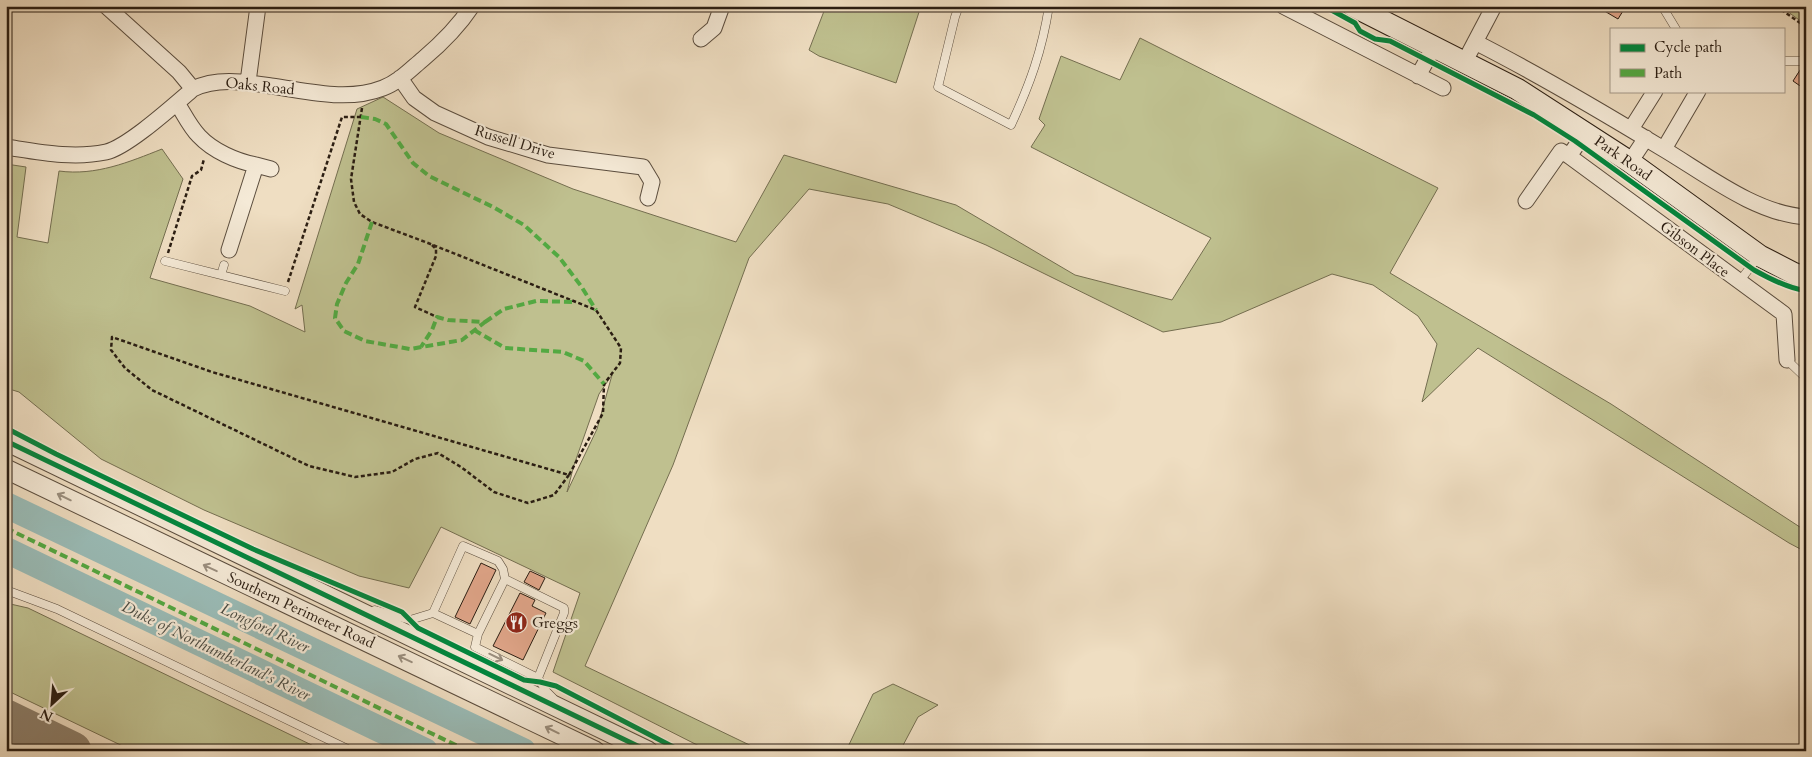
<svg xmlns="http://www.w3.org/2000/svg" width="1812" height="757" font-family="Cardo,serif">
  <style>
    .green { fill: #bfc08f; stroke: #746e50; fill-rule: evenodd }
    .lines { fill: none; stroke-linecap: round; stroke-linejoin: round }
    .river { stroke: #9abcb7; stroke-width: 26 }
    .taxiway { stroke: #8c7e6a; stroke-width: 39 }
    .building { fill: #e1a68a; stroke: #2a1d12 }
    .service-casing { stroke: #5b4d3e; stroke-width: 9 }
    .minor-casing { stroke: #5b4d3e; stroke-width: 17 }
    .tertiary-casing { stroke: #5b4d3e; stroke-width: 21 }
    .secondary-casing { stroke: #2a1d12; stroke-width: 23 }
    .path { stroke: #2a1d12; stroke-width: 2.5; stroke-dasharray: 4 2.5; stroke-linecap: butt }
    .service { stroke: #f5ead7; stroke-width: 8 }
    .minor { stroke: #f5ead7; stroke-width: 15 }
    .tertiary { stroke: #f5ead7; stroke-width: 19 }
    .secondary { stroke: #f5ead7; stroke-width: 21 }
    .quiet { stroke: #53a942; stroke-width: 4; stroke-dasharray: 8 4; stroke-linecap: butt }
    .cycleway-casing { stroke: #f5ead7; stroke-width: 8 }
    .cycleway { stroke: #00873e; stroke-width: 5 }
    .oneway { stroke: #9a8e7e }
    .labels { text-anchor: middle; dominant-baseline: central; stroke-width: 4.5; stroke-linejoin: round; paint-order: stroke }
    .street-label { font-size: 15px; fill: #2a1d12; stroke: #f5ead7 }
    .poi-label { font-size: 15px; fill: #2a1d12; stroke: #f5ead7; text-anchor: start }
    .water-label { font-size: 16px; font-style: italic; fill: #4c4d44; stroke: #f5ead7 }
  </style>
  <rect width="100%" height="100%" fill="#efdec2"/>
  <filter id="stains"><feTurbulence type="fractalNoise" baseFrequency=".004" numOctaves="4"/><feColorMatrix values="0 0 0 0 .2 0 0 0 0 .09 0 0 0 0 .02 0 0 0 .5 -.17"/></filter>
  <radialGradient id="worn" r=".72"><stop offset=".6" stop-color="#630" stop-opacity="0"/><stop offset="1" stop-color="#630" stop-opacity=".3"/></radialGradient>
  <path class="green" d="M826,6H912L920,9L896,83L819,56L809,50Z
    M1780,6H1806V25Z
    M1140,38L1438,188L1390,273L1611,404L1806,531V552L1789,543L1478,348L1422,402L1437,344L1418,316L1373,285L1332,274L1221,322L1163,332L986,245L888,204L809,189L749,258L673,465L585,666L762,751H709L553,672L580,593L441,527L409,588L359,576L204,510L101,459L19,392L6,388V164L26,167L17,237L48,243L59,171C96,176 129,162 162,149L183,179L150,278L250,306L305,332L302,305L295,309L357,109L383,97L439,133L573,189L736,242L784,155L956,205L1075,275L1172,300L1211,238L1031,147L1045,125L1039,119L1061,56L1120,80ZM612,375L597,429L567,492L574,465L599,394Z
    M6,603L28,608L324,751H133L6,690Z
    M893,684L938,705L918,717L900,751H846L873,694Z"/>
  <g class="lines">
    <path class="river" d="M6,505L523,751
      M6,550L425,751"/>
    <path class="taxiway" d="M6,719L72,751"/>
  </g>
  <path class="building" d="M1596,6H1626L1618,19Z
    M1802,67L1806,68V90L1793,81Z
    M481,563L496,570L470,624L455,617Z
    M530,571L545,578L539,590L524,582Z
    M520,593L535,600L532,606L546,613L523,660L493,646Z"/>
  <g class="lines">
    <defs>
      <path id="service" d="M959,6L955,17L938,87L1011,125C1030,84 1042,51 1049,6
        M1662,6L1676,29
        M1783,61H1804L1806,63
        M165,261L285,291
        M221,275L224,265
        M1739,282L1758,257
        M1787,360L1806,378
        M6,590L57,609L352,751
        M375,610L410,620L433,613L478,634L475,647L538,678L546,691L553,698
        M433,613L463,546L498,561L503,569L505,579
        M478,634L505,579L564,608V613L538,678"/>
      <path id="minor" d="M106,6L179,72L193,89
        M1283,6L1443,88
        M701,39L714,28L722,6
        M1475,42C1538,74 1599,110 1660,147C1703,172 1755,214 1806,217
        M1464,63L1494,6
        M1418,76L1434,47
        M400,78L414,98L435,113L488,137L548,155L643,167L652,182L648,198
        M248,82L258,6
        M177,103C184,114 190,127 199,136C213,151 236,161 256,165L229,250
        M1631,129L1655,91
        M6,147C39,152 73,159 106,152C128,147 174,105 193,89C217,77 245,82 271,86C308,91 347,102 383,88C399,82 411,69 423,59C442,43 458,27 472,6
        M1664,149L1698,91
        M1569,156L1784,314L1787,360
        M1630,162L1646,138
        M256,165L271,169
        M1526,201L1561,151L1569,156L1586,132"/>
      <path id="tertiary" d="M6,441L648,751
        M6,469L595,751"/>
      <path id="secondary" d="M1353,6L1517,89L1630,162L1760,256L1793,273L1806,278"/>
    </defs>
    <use href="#service" class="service-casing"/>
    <use href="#minor" class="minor-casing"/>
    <use href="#tertiary" class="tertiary-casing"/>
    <use href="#secondary" class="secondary-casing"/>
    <path class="path" d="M1776,6L1806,27
      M362,108L351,179L354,202L360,214L372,222L428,243L596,310L621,348L620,363L604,384L603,413L569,475L212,372L112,337L111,350L125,368L152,390L309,466L355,477L392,472L415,459L438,453L461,467L494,492L528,503L554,495L569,475
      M432,245L436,249V256L415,307L437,317
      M168,253L192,176L201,170L204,159
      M288,282L342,117H360"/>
    <use href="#service" class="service"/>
    <use href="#minor" class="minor"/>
    <use href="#tertiary" class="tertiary"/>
    <use href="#secondary" class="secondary"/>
    <path class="quiet" d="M361,117L375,119L386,124L413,163L429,176L493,207L524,225L559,257L581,286L596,310
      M372,222L358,264L346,283L337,304L335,318L344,331L365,341L410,349L462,340L485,322L448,320L437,317L432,330L421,347
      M485,322L504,309L536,301L576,302
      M474,330L505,348L563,352L584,361L604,384
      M6,528L468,751"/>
    <defs>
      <path id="cycleway" d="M1324,6L1355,23L1360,31L1375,39L1390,41L1534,115L1575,141L1754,270C1770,279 1788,288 1806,291
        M6,428L56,454L253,549L402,612L418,628L524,680L540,682L556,686L681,751
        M6,441L648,751"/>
    </defs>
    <use href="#cycleway" class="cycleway-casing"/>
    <use href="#cycleway" class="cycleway"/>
  </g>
  <defs><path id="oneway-shaft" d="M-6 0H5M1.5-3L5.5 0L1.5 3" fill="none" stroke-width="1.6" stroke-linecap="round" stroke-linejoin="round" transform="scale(1.25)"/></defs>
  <g class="oneway">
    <use href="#oneway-shaft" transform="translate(64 497) rotate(-154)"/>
    <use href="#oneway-shaft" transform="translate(210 568) rotate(-155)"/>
    <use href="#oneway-shaft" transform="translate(496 657) rotate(26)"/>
    <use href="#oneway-shaft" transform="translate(405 659) rotate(-155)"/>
    <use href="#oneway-shaft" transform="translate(552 730) rotate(-154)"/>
  </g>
  <defs>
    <symbol id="restaurant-disc" viewBox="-11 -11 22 22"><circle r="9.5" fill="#8f2418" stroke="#f5ead7"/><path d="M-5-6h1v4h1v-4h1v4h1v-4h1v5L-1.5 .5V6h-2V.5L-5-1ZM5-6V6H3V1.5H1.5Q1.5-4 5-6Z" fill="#fff"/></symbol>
  </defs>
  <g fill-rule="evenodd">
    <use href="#restaurant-disc" x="504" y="610" width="25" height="25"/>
  </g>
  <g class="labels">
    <g class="street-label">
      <text transform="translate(260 86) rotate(6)">Oaks Road</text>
      <text transform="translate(515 142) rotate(17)">Russell Drive</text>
      <text transform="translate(1623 158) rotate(35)">Park Road</text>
      <text transform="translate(1695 249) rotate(37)">Gibson Place</text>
      <text transform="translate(301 610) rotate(25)">Southern Perimeter Road</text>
    </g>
    <g class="poi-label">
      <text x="532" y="623">Greggs</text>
    </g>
    <g class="water-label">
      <text transform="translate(265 628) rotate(25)">Longford River</text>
      <text transform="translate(216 651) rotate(26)">Duke of Northumberland's River</text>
    </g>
  </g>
  <rect width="1812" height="757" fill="none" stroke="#efdec2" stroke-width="25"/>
  <rect x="8" y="8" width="1797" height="742" fill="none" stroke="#2a1d12" stroke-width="2.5"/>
  <rect x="12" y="12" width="1787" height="732" fill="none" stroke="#2a1d12"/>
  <rect x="1610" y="28" width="175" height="65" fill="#f5ead7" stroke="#a49888"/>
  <rect x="1620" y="44" width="25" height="8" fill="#00873e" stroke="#a49888"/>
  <text x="1654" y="52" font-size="15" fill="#2a1d12">Cycle path</text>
  <rect x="1620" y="69" width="25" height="8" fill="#53a942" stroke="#a49888"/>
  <text x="1654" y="78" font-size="15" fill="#2a1d12">Path</text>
  <g transform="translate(52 704) rotate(206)" stroke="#f5ead7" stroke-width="4" paint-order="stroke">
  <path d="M0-4L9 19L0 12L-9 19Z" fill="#2a1d12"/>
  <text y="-8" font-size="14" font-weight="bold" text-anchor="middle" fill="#2a1d12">N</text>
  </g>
  <rect width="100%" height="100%" filter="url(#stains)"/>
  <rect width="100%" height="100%" fill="url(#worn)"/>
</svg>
